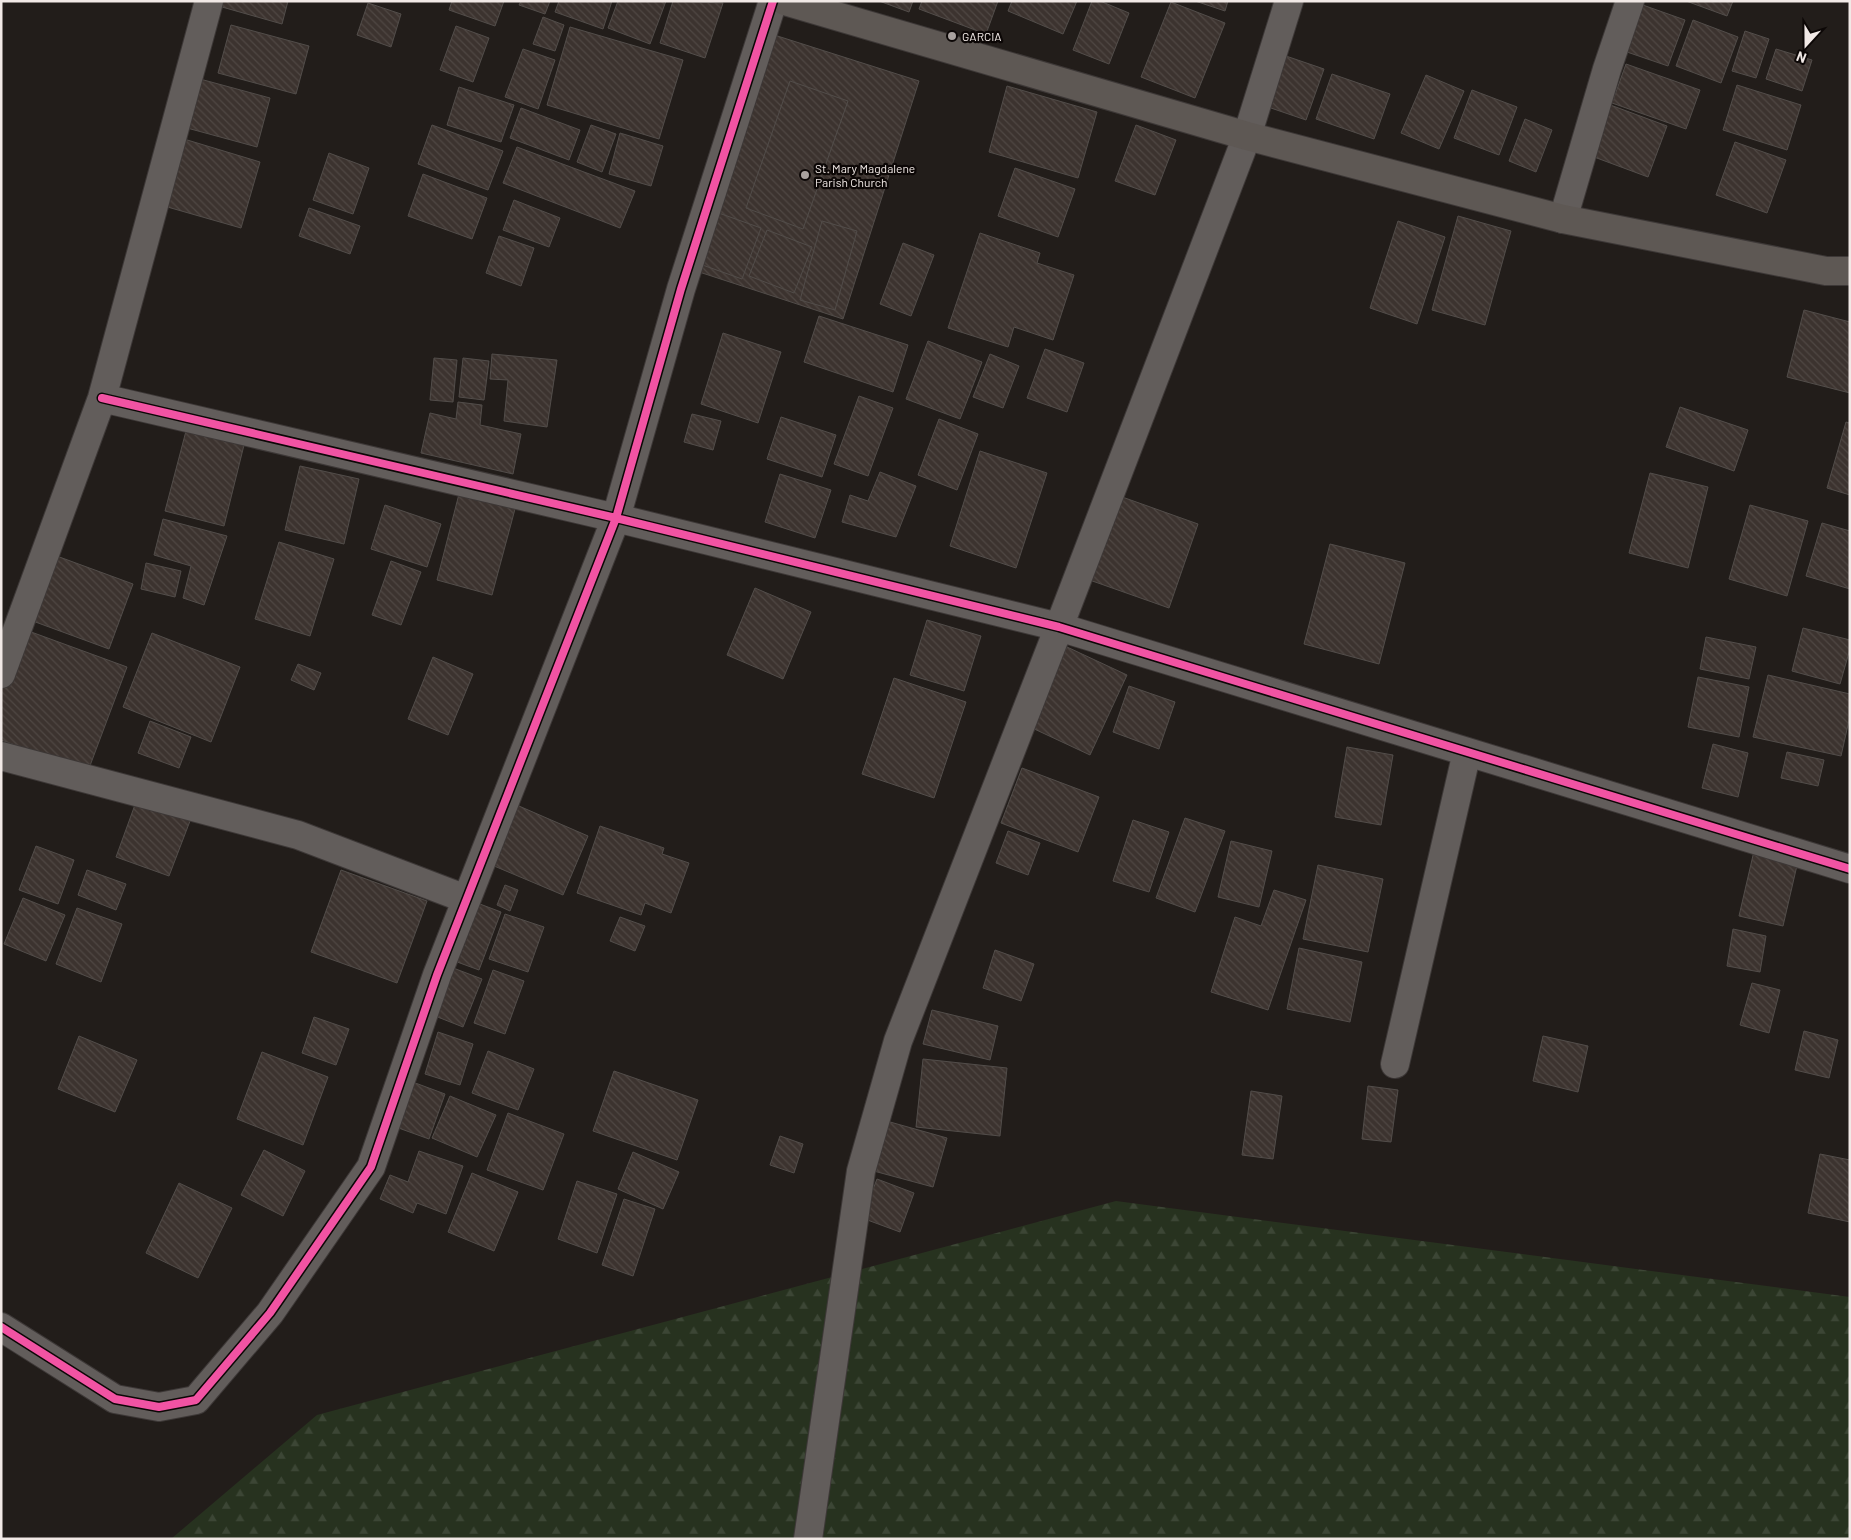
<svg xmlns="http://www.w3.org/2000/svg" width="1851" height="1540" font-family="Barlow,sans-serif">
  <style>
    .forest { fill: url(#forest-firs) }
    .building { fill: url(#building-back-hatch); stroke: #524d4a }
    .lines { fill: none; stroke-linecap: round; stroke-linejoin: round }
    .street-casing { stroke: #3d3837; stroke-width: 30 }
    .secondary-casing { stroke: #3d3837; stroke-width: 30 }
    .street { stroke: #625d5b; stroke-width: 28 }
    .secondary { stroke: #5e5854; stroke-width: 28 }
    .cycleway-casing { stroke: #0c0706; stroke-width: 11 }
    .cycleway { stroke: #f153a3; stroke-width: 8 }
    .poi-dot { fill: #a9a29f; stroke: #0c0706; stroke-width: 2 }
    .labels { text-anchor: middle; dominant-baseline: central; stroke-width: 4.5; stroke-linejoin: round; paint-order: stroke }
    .poi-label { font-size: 12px; fill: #f1e9e6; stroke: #0c0706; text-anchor: start }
  </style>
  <defs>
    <pattern id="forest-firs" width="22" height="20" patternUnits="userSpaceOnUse" patternTransform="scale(1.25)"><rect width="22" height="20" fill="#27321f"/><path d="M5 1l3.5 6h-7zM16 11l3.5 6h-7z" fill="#3c4635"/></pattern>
    <pattern id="building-back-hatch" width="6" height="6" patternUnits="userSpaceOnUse" patternTransform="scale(1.25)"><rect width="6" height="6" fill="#3c332f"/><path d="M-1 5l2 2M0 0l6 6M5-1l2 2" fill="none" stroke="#4f4743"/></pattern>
  </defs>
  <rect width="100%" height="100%" fill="#221d1a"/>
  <path class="forest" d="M1116,1201L1850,1297V1539H171L317,1415Z"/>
  <path class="building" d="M216,1H288L282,24L215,5Z
    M452,1H504L495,26L449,10Z
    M521,1H550L545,14L519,5Z
    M559,1H612L603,29L555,12Z
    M618,1H666L650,44L608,28Z
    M673,1L723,3L705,58L660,43Z
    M879,1H913L909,12Z
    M922,1H998L986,34L919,9Z
    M1012,1H1077L1063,34L1008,11Z
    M1092,1H1100L1129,13L1109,64L1073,50Z
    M1195,1H1228L1225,11Z
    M1686,1H1733L1727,16Z
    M1171,2L1225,23L1195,98L1141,77Z
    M368,3L401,14L391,47L357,35Z
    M1640,4L1685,20L1668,66L1624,51Z
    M543,17L564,25L555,51L533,44Z
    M1693,20L1738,37L1721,83L1676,66Z
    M231,25L309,46L296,94L218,73Z
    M456,26L489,38L473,82L440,70Z
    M570,27L683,60L659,139L547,105Z
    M1745,31L1769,39L1756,78L1732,71Z
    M768,33L919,81L843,319L690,269Z
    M523,49L555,60L538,109L505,97Z
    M1776,49L1812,60L1802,91L1766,79Z
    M1283,55L1324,69L1306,120L1265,106Z
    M1626,64L1700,90L1686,129L1612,103Z
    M1332,74L1390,94L1374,139L1316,119Z
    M1426,75L1464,91L1439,149L1401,133Z
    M200,79L270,98L257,147L187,128Z
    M790,81L848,101L803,229L746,208Z
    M1737,85L1801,105L1787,150L1723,130Z
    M1007,86L1097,112L1078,178L989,152Z
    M459,87L514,105L501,142L447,125Z
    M1472,90L1517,107L1499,155L1454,138Z
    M1605,103L1667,126L1648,177L1586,154Z
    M521,108L580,130L569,160L510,138Z
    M1525,119L1552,130L1536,172L1509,161Z
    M432,125L503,151L488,190L418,164Z
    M591,125L616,134L602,172L577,162Z
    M1136,125L1176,140L1155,195L1115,181Z
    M620,133L663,146L651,186L609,174Z
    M184,139L260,162L241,228L164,206Z
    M1735,142L1786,160L1767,213L1716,195Z
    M517,147L635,191L620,228L503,183Z
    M329,153L369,168L353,214L313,200Z
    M1015,168L1075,189L1058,237L998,216Z
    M423,174L487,198L472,239L408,216Z
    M514,200L560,218L549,247L503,230Z
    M309,208L360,226L350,254L299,236Z
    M713,211L761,228L742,279L694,262Z
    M1458,216L1511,231L1485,325L1432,310Z
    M822,221L857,231L835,310L800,300Z
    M1398,221L1445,237L1417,324L1370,308Z
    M767,230L812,247L794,293L749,276Z
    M980,233L1040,253L1037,263L1074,275L1053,340L1014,327L1008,347L948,328Z
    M499,236L534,248L521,286L486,273Z
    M903,243L934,255L911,316L880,304Z
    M1804,310L1850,322V393L1787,377Z
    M819,316L908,345L893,392L804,362Z
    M723,333L781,352L758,423L701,404Z
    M928,341L982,362L960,419L906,399Z
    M1045,349L1084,363L1067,412L1027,398Z
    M492,354L557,360L547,427L504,421L508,380L490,379Z
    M990,354L1019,366L1003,408L973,397Z
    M434,358L457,360L453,402L430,400Z
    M463,358L489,361L484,400L459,397Z
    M859,396L893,408L868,476L834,464Z
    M458,402L482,405L480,425L521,434L513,474L421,453L430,413L456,419Z
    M1680,407L1748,430L1734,471L1666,447Z
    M692,414L721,421L713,450L684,442Z
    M781,417L836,435L822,477L767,459Z
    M939,419L978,434L957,490L918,475Z
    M1846,422L1850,423V495L1827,488Z
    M186,431L244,445L224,526L165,511Z
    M980,451L1047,473L1016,568L950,546Z
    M300,466L359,479L344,544L285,530Z
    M880,472L916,486L896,537L842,522L850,495L868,501Z
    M1650,473L1708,487L1688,568L1629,553Z
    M780,474L831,490L815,538L765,522Z
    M1111,493L1198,524L1169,608L1081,577Z
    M459,494L515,509L492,595L437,580Z
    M385,505L441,524L427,567L371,549Z
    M1750,505L1808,521L1787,596L1729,579Z
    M163,519L227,536L204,605L183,598L191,566L154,555Z
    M1822,523L1850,531V589L1806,576Z
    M279,542L334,559L310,636L255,619Z
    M1330,544L1405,563L1379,664L1304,644Z
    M54,555L133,584L109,649L30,620Z
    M391,561L421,572L401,625L372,615Z
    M146,563L181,571L175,597L141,589Z
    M755,588L811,612L783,679L727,655Z
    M927,620L981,636L964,691L910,675Z
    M1803,628L1850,640V649L1840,684L1792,671Z
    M23,629L127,667L88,771L1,740V687Z
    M152,633L240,667L211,742L123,707Z
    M1706,637L1756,647L1749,679L1700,669Z
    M1067,647L1127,675L1090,755L1030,727Z
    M433,657L473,674L448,735L408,719Z
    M298,664L321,673L314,690L291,680Z
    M1768,675L1850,694V716L1841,756L1753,737Z
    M1698,677L1749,687L1739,737L1688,727Z
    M894,678L966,702L934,798L862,774Z
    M1129,686L1175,702L1159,749L1113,732Z
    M150,721L191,737L179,768L138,753Z
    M1713,744L1748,753L1738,797L1702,788Z
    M1347,747L1393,755L1381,825L1335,817Z
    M1787,752L1824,760L1818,786L1781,778Z
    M1022,768L1099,797L1078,852L1001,823Z
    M136,802L190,821L169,876L116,857Z
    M512,803L588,836L563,895L487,863Z
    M1185,818L1225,831L1195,912L1156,898Z
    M1133,820L1169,832L1149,892L1113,881Z
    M600,826L664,848L662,854L689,863L671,913L645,903L641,915L577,893Z
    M1008,831L1040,843L1028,875L996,863Z
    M1231,841L1272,851L1259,907L1218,897Z
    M36,846L74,860L58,904L19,890Z
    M1754,851L1798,861L1783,926L1739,916Z
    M1318,865L1383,879L1368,952L1303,939Z
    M87,870L126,884L116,910L78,895Z
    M341,870L427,901L397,983L311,952Z
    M505,885L518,890L510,911L497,905Z
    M1274,890L1306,900L1268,1010L1211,992L1235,917L1261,926Z
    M23,898L65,915L46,961L4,944Z
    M472,901L501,912L479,970L449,959Z
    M77,908L122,924L101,982L56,964Z
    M505,914L544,927L528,972L489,959Z
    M620,917L645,926L635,951L610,941Z
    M1733,929L1766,936L1760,972L1727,966Z
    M1299,948L1362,962L1350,1022L1287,1009Z
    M995,950L1034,964L1021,1001L983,988Z
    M448,966L482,979L463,1027L430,1014Z
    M493,970L524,981L505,1034L474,1023Z
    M1752,983L1780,990L1769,1033L1740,1025Z
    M932,1010L998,1026L990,1060L923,1044Z
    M314,1017L349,1029L336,1065L302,1053Z
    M1804,1031L1838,1040L1829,1078L1795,1070Z
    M438,1032L473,1044L460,1085L425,1074Z
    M79,1036L137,1060L115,1112L58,1089Z
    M1543,1036L1588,1046L1578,1092L1533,1081Z
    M488,1051L534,1069L518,1110L472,1093Z
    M262,1052L328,1077L303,1145L237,1119Z
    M923,1059L1007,1068L1000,1136L916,1127Z
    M614,1071L698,1100L677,1160L593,1131Z
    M410,1081L445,1094L429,1139L393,1126Z
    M1368,1086L1398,1090L1391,1142L1362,1139Z
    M1251,1091L1282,1096L1273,1159L1242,1155Z
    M450,1096L496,1115L477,1157L432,1138Z
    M508,1113L564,1134L543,1190L487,1170Z
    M883,1120L947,1138L933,1187L870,1170Z
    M780,1136L803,1144L794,1173L770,1165Z
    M264,1150L305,1171L283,1216L241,1195Z
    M419,1151L463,1166L446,1214L417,1203L413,1213L380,1199L390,1175L408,1182Z
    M633,1152L679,1172L663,1209L618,1189Z
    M1820,1154L1850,1160V1222L1808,1213Z
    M472,1173L518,1192L494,1251L448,1232Z
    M877,1179L914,1193L900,1232L862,1218Z
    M577,1181L617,1194L597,1253L558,1239Z
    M179,1183L232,1208L198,1278L146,1253Z
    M624,1199L655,1209L633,1276L602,1265Z"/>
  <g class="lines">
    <defs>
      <path id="street" d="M1563,219L1607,69L1630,1
        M102,398L616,518L1059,627L1850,869
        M1,674L102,398L209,1
        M1,756L298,835L466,899
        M1395,1064L1467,752
        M1,1327L115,1399L159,1407L196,1400L270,1313L371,1167L437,975L616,518L681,289L773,1
        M808,1539L861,1171L898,1041L1059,627L1247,136L1289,1"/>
      <path id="secondary" d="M785,1L1247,136L1563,219L1826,271H1850"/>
    </defs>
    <use href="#street" class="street-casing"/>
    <use href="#secondary" class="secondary-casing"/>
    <use href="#street" class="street"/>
    <use href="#secondary" class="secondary"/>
    <defs>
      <path id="cycleway" d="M102,398L616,518L1059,627L1850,869
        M1,1327L115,1399L159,1407L196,1400L270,1313L371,1167L437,975L616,518L681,289L773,1"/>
    </defs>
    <use href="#cycleway" class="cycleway-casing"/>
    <use href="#cycleway" class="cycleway"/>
  </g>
  <g class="poi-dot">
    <circle cx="952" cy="36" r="5"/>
    <circle cx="805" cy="175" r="5"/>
  </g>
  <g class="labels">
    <g class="poi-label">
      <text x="962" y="36">GARCIA</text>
      <text x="815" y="168">St. Mary Magdalene<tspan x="815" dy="14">Parish Church</tspan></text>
    </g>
  </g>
  <rect width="1851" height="1540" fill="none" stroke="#f1e9e6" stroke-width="5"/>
  <g transform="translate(1806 45) rotate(201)" stroke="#0c0706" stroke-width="4" paint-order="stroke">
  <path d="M0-4L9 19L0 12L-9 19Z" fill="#f1e9e6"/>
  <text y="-8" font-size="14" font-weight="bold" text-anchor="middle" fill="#f1e9e6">N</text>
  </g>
</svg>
